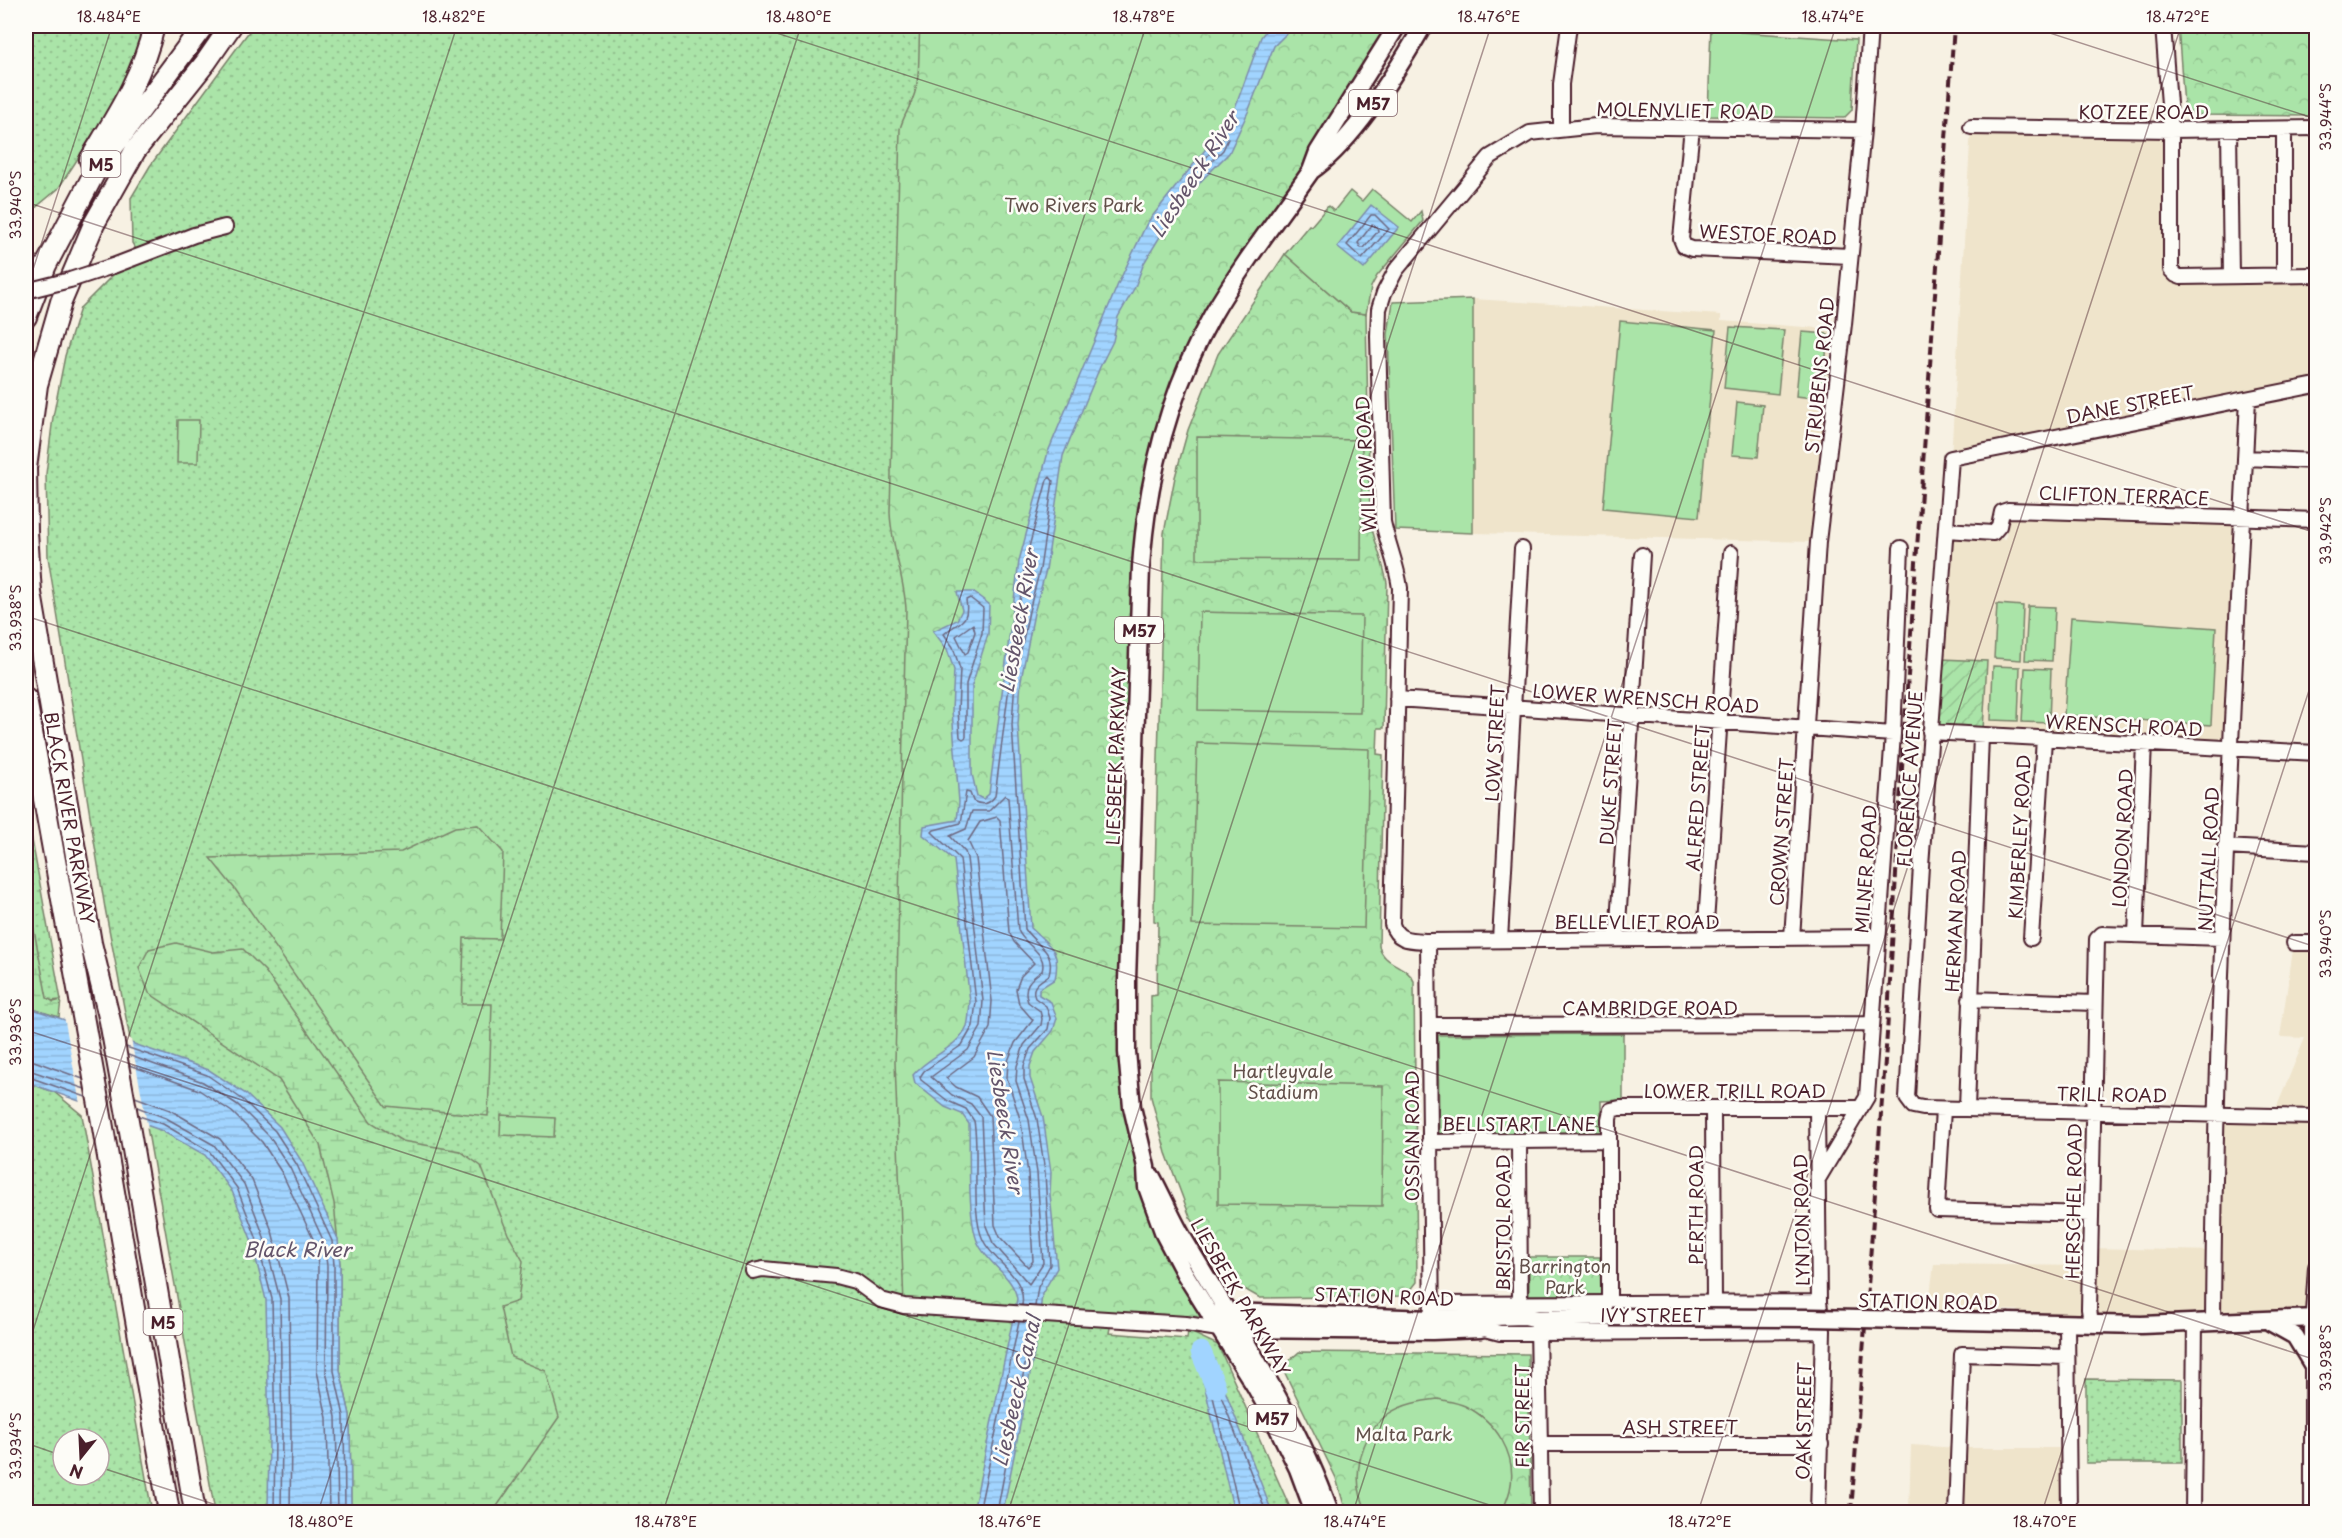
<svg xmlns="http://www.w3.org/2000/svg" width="2342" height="1538" font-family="'Playpen Sans',sans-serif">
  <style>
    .built { fill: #efe4cb }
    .grass { fill: url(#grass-dots); stroke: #7a826a; stroke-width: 1.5; fill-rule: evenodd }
    .wetland { fill: url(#wetland-marsh); stroke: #7a826a; stroke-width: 1.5 }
    .park { fill: url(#park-crowns); stroke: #7a826a; stroke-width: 1.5 }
    .garden { fill: url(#garden-furrows); stroke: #7a826a; stroke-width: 1.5 }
    .pitch { fill: #aae4a8; stroke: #7a826a; stroke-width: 1.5 }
    .water { fill: url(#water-rules); stroke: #7e8caa; stroke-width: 1.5 }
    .pier { fill: #f7f1e3 }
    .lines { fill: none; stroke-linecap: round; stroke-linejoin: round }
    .shore { stroke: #6d6780; stroke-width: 1.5 }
    .river { stroke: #a1d4ff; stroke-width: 21 }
    .minor-casing { stroke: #4a1f2b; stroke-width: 18 }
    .major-casing { stroke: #4a1f2b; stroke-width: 21 }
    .highway-casing { stroke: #4a1f2b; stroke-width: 24 }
    .minor { stroke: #fdfcf7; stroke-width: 14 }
    .major { stroke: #fdfcf7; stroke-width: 16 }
    .highway { stroke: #fdfcf7; stroke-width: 20 }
    .rail { stroke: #4a1f2b; stroke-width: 4; stroke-dasharray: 9 4.5; stroke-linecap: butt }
    .minor-bridge-casing { stroke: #4a1f2b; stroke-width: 18; stroke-linecap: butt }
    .major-bridge-casing { stroke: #4a1f2b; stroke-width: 21; stroke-linecap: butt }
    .minor-bridge { stroke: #fdfcf7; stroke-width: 14 }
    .major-bridge { stroke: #fdfcf7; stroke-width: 16 }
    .ticks { fill: none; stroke: #4a1f2b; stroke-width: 1.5; stroke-opacity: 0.45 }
    .labels { text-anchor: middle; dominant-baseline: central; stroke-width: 5; stroke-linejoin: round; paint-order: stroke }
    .shield { fill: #fdfcf7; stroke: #806168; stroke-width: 1.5 }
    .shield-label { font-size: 16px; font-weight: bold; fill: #4a1f2b }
    .street-label { font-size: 18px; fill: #4a1f2b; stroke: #fdfcf7 }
    .park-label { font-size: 18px; fill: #62504a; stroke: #fdfcf7 }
    .water-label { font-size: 20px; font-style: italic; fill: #64556b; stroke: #fdfcf7 }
    .neatline { fill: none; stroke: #4a1f2b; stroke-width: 2 }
    .ticks-label { font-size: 15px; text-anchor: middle; fill: #4a1f2b }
  </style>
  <defs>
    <pattern id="grass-dots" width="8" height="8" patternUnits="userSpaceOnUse" patternTransform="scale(1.5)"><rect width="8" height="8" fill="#aae4a8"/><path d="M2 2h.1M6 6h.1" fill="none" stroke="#94c391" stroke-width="1.8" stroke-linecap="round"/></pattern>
    <pattern id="wetland-marsh" width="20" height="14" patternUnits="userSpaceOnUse" patternTransform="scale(1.5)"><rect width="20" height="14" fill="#aae4a8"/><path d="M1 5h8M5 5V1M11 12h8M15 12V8" fill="none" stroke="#94c391"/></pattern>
    <pattern id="park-crowns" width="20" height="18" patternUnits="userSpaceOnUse" patternTransform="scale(1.5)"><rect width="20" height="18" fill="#aae4a8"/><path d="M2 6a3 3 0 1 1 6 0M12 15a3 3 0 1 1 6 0" fill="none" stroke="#94c391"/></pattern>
    <pattern id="garden-furrows" width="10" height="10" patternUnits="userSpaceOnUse" patternTransform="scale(1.5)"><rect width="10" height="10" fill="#aae4a8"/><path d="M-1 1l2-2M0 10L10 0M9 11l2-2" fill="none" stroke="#94c391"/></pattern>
    <pattern id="water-rules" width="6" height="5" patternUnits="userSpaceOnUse" patternTransform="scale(1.5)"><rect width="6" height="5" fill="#a1d4ff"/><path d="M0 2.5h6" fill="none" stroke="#8cb6db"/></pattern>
  </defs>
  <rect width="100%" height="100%" fill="#f7f1e3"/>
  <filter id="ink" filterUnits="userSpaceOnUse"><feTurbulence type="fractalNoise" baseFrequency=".0167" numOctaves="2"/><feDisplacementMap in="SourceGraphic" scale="12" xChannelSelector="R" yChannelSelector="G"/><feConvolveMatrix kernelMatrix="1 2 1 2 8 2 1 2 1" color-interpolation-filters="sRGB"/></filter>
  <g filter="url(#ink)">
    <path class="built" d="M1971,127L2171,130V270L2316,275V385L1951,458Z
      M1473,299L1721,315V321L1832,329L1813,542L1473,533Z
      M2007,518L2237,526L2226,735L2216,743L1936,727L1949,535L2006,539Z
      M2294,943H2316V1512L2312,1319L2009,1322L2018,1310H1928L1934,1264L2089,1266L2090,1248L2214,1251L2216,1114L2273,1116L2305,1038L2280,1037Z
      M1911,1445L1958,1448H2069V1512H1909Z"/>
    <path class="grass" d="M26,26H144L125,82L107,114L58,189L28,214L26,229Z
      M253,26H1383L1159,343L1113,1312L1109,1333L1187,1339L1188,1331L1218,1345L1292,1512H215L149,1138L105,908L48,557L46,474L53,417L65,356L80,308L120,268L142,259L132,243L131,198L150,166Z
      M26,807L61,1000L26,1003Z
      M26,1082L54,1092L82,1115L152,1512H26ZM63,1439H99V1475H63Z
      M2086,1379L2182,1380V1463H2086Z"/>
    <path class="wetland" d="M26,889L47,998L54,1002L61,1000L59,1017L36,1010L26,1003Z
      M176,943L213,952L243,949L265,971L371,1122L402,1141L460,1151L481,1166L508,1234L523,1261L518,1301L500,1307L511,1357L546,1371L559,1417L493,1512H351L350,1415L340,1370V1265L334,1203L320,1145L279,1080L149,993L139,968L149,949Z"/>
    <path class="park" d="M920,26H1397L1213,314L1152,478L1127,1052L1146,1167L1210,1315L1186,1324L904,1306L895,1062L906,609C904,576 891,545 890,512L900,129C903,117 909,109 913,98C921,79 918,47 920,26Z
      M2178,26H2316V116L2194,115L2184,106Z
      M1285,254L1351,312L1366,314L1370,520C1374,541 1383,561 1387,583L1384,728H1378L1377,754L1383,755L1379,946C1383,965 1407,965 1414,981L1417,1282L1406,1296L1260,1298L1237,1285L1190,1217L1166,1153L1151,1097V996L1157,995L1158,922L1154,921V910L1164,533L1175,477L1188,430L1218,354Z
      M478,825L503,852L500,939L464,938L462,1004H492L488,1116L386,1106L235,889L210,858L401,852L455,827Z
      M1529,1257H1600L1601,1295H1529Z
      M1299,1352L1528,1354L1531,1512H1346L1336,1478L1282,1367Z"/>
    <path class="garden" d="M1941,659L1987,661L1983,730L1936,727Z"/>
    <path class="pitch" d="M1711,26H1740V32L1856,40L1852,110L1844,118L1708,116Z
      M1372,189L1412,222L1421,211L1423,221L1377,276L1371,287L1366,314L1351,312L1285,254L1309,225L1311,226L1328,206L1334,211L1350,191L1362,201Z
      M1473,299V533L1395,530L1388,334L1393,302Z
      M1620,321L1716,330L1699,517L1603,508Z
      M1730,327L1784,330L1778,394L1724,388Z
      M1802,332L1828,334L1822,399L1796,396Z
      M1737,402L1763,405L1758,457L1732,455Z
      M178,420H199L198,463H177Z
      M1197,437L1362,440L1361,560L1197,559Z
      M1997,604L2023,606L2021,660L1994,658Z
      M2028,606L2055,607L2052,661L2025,660Z
      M1200,612L1362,616L1360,713L1198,710Z
      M2071,617L2216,628L2211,725L2064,715Z
      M1993,666L2020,667L2018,721L1991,720Z
      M2025,668L2051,669L2049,723L2022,722Z
      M1197,743L1369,749L1364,928L1192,925Z
      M1623,1034V1100L1601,1101V1136L1439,1137L1438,1035Z
      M1218,1082L1383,1086L1382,1206L1218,1204Z
      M501,1115L555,1118L554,1137L500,1135Z
      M1438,1399C1446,1401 1457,1402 1465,1406C1496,1421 1518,1455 1510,1490C1508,1498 1505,1505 1502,1512H1368C1349,1482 1359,1436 1388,1414C1403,1404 1420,1401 1438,1399Z"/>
    <path class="water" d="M1269,26H1294L1274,46L1248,112L1229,153L1202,180L1170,220L1144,263L1135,287L1118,317L1113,341L1100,367L1063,456L1046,570L1034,613L1021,680L1018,725L1031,928C1051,947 1061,950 1055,979L1039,989V995L1051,1002L1057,1018L1053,1031L1035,1052L1030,1066V1078L1043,1117L1051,1172L1050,1194L1057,1268L1042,1294L1038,1333L1003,1512H973L1017,1299C1014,1276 987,1264 978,1243C967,1219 970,1153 969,1124L962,1114L945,1107L915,1083L913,1075C928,1056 957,1049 967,1026C969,1019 969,1010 970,1002L954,860L923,835L924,826L957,820L959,802L952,710L954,670L947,649L933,631L957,620L962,610L957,592H973L989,604L988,634L972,685V774L977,796L983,799L989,794L1019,561L1048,452L1118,284L1147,223L1232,116L1261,37Z
      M1371,205L1399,227L1364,269L1337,247Z
      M26,1003L36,1010L209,1070L246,1094L280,1127L302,1162L338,1239L340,1265V1370L350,1415L351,1512H268L269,1436L266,1300L251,1239L232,1191L205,1155L160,1130L26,1082Z
      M1205,1361L1216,1367L1272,1512H1234L1201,1371Z"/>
    <path class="pier" d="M64,1016L131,1039L148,1129L80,1104Z"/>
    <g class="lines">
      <path class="shore" d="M1225,136L1228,139L1223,150L1210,163L1206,164L1205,159Z
        M1371,215H1375L1389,229L1362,259L1347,245Z
        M1372,225L1377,227L1378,231L1364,248H1361L1358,243Z
        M970,598L983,608L982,633L966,684V737L963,739L960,737L958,710L960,669L953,647L944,634C957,621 970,625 966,600Z
        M973,624L975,632L968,652L965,654L956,636Z
        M1005,795L1008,798L1018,930C1024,946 1048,952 1042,971C1030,979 1022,986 1028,1002L1040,1011L1042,1019L1041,1025L1024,1045L1017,1066L1016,1081L1029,1120L1037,1173L1043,1263L1029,1284L993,1243L986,1226L981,1117L971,1104L952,1095L931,1077L968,1050L981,1027L983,1001L967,858L965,852L950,836L966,829L972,811H989Z
        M997,817L1000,820L1009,932L1014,942L1034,963L1021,976L1016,989L1019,1004L1033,1020L1015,1043L1008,1061L1007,1078L1021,1122L1028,1174L1033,1261L1028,1267L1000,1237L995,1225L990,1116L977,1097L956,1087L946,1078L974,1057L990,1028L992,1001L976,858L968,841L980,822Z
        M126,1047L207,1075L242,1099L275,1131L297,1165L332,1241L334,1265V1371L344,1416L345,1512
        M128,1055L203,1082L238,1105L269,1136L290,1168L324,1242L327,1266L326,1371L336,1417L338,1512
        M26,1060L34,1061L83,1079
        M129,1065L199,1090L232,1112L262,1142L282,1173L316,1245L318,1266L317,1371L327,1418L329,1512
        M26,1069L85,1089
        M26,1076L86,1097
        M135,1097L170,1110L220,1139L252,1180L272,1231L289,1298L291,1436L290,1512
        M137,1107L166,1118L214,1145L244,1184L263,1234L280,1299L282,1436L281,1512
        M139,1116L163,1124L209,1151L237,1188L256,1237L272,1299L275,1436L274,1512
        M1022,1305C1027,1277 994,1263 983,1240C970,1212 980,1154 974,1121L966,1109L948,1101L921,1080L920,1077L924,1071L962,1045L973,1026L976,1002L960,859L932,832L934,830L961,823L966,792L970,793L973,801C982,806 989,805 995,796L1025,562L1047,480L1050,477L1053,481L1040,569L1029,611L1015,679L1012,725L1025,929C1036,947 1056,949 1049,975C1040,982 1030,985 1035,998L1046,1006L1050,1018L1048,1029L1030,1049L1024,1066V1079L1037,1119L1045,1172L1050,1265L1038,1287L1035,1306
        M979,1512L1019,1322
        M997,1512L1033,1323
        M1240,1512L1210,1384L1212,1381L1216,1383L1266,1512"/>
      <path class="river" d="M1201,1352L1216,1388"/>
      <defs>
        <path id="minor" d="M2163,26L2171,130V270L2176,275L2181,277L2316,275
          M1692,127L1681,239L1684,246L1692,249L1850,256
          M1971,127L2171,130L2316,128
          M1561,129V84L1569,26
          M2229,129L2231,276
          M1863,130L1596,126L1530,133L1490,157L1396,270L1384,293L1379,309L1378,336L1383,522C1388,545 1397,565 1400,588L1392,924C1397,942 1412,940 1428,941L1878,937
          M113,266L194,235L225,227
          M2284,275V129
          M2316,385L1951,458L1921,866L1907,1098L1913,1106L1923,1108L2316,1117
          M2245,458L2316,461
          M1946,530L1993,533L1999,526L2002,512L2008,510L2316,520
          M1397,699L1893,734
          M1930,732L2316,753
          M2225,847L2316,852
          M2136,935L2144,743
          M1705,938L1731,553
          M1792,938L1818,542L1844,324L1863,130L1870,26
          M2031,938L2044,739
          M1617,939L1642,555
          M1500,940L1522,549
          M1428,941L1432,1329
          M2294,943H2316
          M1970,999L2095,1003
          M1429,1025L1871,1024
          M1817,1108L1819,1302L1823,1331L1818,1512
          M1967,1108L1981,736
          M1713,1109L1714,1302
          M1943,1109L1937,1210L2090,1214
          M1519,1141L1520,1304
          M1429,1142L1609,1140
          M1818,1179L1867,1097L1893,734L1901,548
          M753,1271L763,1269L836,1276L855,1281L881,1300L904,1306L1186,1324L1219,1329
          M1609,1303V1119L1611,1110L1620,1108H1860
          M1432,1304L1819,1302
          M2213,1321C2215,1014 2233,706 2248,399
          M2067,1323L2069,1512
          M2091,1323L2089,1309L2097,939L2102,934L2222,938
          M1538,1324L1541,1512
          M1484,1329L1500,1333H1538L1823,1331
          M1539,1444H1821
          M1956,1512L1962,1354L2067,1357
          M2193,1512L2195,1322
          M2312,1512V1329L2316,1267"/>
        <path id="major" d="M1311,171C1354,141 1397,71 1423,26
          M1152,1177C1164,1199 1173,1222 1186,1243C1238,1331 1296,1415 1330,1512
          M1210,1315L1229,1312L1432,1319L1524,1316L1538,1319L1611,1317
          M2009,1322L2141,1325L2316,1318
          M2270,1322L2295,1336L2312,1364
          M1231,1329L1432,1331L1481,1329
          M1314,1512L1298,1469L1275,1422L1255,1386L1185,1274L1164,1234L1147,1187L1146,1167L1132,1107L1127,1052V980L1141,567C1147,478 1169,392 1213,314C1242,264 1278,218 1311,171L1318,152L1397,26"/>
        <path id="highway" d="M90,160C117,115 142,78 154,26
          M26,317L46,265L96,170L203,26
          M26,699L102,1122L169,1512
          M195,1512L130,1132L110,1021L91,943L31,593L27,532L26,468L37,385L61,302L94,224L135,151L206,62L231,26"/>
      </defs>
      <use href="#minor" class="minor-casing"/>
      <use href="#major" class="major-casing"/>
      <use href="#highway" class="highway-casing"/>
      <use href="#minor" class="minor"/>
      <use href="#major" class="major"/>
      <use href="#highway" class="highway"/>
      <path class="rail" d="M1851,1512L1887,1034L1904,732L1954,26"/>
      <defs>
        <path id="minor-bridge" d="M26,291L70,280L113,266"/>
        <path id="major-bridge" d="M1611,1317L1811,1318L2009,1322"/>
      </defs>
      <use href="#minor-bridge" class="minor-bridge-casing"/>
      <use href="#major-bridge" class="major-bridge-casing"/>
      <use href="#minor-bridge" class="minor-bridge"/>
      <use href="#major-bridge" class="major-bridge"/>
    </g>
  </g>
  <path class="ticks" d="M755,26L2316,533M2028,26L2316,119M26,202L2316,947M26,291L112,26M26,616L2316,1360M26,1030L1511,1512M26,1352L457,26M26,1443L63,1456M99,1467L238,1512M318,1512L801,26M663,1512L1146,26M1008,1512L1491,26M1353,1512L1836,26M1698,1512L2181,26M2042,1512L2316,669"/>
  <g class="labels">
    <g class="shield">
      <rect x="1349" y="90" width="48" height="26" rx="4.5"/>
      <rect x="81.5" y="151" width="39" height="26" rx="4.5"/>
      <rect x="1115" y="617" width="48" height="26" rx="4.5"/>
      <rect x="143.5" y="1309" width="39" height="26" rx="4.5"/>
      <rect x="1248" y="1405" width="48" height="26" rx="4.5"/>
    </g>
    <g class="shield-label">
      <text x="1373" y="103">M57</text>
      <text x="101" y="164">M5</text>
      <text x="1139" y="630">M57</text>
      <text x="163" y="1322">M5</text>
      <text x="1272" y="1418">M57</text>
    </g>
    <g class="street-label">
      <text transform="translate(1685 110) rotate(1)">MOLENVLIET ROAD</text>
      <text x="2144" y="111">KOTZEE ROAD</text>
      <text transform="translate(1768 234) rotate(3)">WESTOE ROAD</text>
      <text transform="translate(1819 375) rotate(-84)">STRUBENS ROAD</text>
      <text transform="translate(2130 404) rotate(-11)">DANE STREET</text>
      <text transform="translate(1365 464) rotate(-93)">WILLOW ROAD</text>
      <text transform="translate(2124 495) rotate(2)">CLIFTON TERRACE</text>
      <text transform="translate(1646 698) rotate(4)">LOWER WRENSCH ROAD</text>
      <text transform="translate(2124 725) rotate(3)">WRENSCH ROAD</text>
      <text transform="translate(1494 743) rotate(-87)">LOW STREET</text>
      <text transform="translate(1115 756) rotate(-88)">LIESBEEK PARKWAY</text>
      <text transform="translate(1909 779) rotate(-86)">FLORENCE AVENUE</text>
      <text transform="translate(1610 782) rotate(-86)">DUKE STREET</text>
      <text transform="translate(1697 798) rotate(-86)">ALFRED STREET</text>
      <text transform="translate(70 818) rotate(80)">BLACK RIVER PARKWAY</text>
      <text transform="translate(1781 832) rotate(-86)">CROWN STREET</text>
      <text transform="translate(2019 837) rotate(-87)">KIMBERLEY ROAD</text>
      <text transform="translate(2122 838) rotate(-87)">LONDON ROAD</text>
      <text transform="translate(2208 859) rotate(-87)">NUTTALL ROAD</text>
      <text transform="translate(1865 869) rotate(-86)">MILNER ROAD</text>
      <text x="1637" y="921">BELLEVLIET ROAD</text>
      <text transform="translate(1955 921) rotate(-87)">HERMAN ROAD</text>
      <text x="1650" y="1007">CAMBRIDGE ROAD</text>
      <text x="1735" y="1090">LOWER TRILL ROAD</text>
      <text transform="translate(2112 1094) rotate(1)">TRILL ROAD</text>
      <text x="1519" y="1123">BELLSTART LANE</text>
      <text transform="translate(1411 1136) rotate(-90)">OSSIAN ROAD</text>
      <text transform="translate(2073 1201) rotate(-89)">HERSCHEL ROAD</text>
      <text transform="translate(1695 1205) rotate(-90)">PERTH ROAD</text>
      <text transform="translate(1801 1220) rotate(-91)">LYNTON ROAD</text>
      <text transform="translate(1502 1223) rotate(-90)">BRISTOL ROAD</text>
      <text transform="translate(1384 1296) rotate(2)">STATION ROAD</text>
      <text transform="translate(1241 1297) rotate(60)">LIESBEEK PARKWAY</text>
      <text transform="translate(1928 1301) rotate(1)">STATION ROAD</text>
      <text x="1653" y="1314">IVY STREET</text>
      <text transform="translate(1521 1416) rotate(-90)">FIR STREET</text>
      <text transform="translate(1803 1421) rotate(-89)">OAK STREET</text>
      <text x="1680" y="1426">ASH STREET</text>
    </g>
    <g class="park-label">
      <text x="1074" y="204">Two Rivers Park</text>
      <text x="1283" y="1070">Hartleyvale<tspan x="1283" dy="21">Stadium</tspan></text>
      <text x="1565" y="1265">Barrington<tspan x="1565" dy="21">Park</tspan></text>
      <text x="1404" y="1433">Malta Park</text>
    </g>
    <g class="water-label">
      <text transform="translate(1194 174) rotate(-57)">Liesbeeck River</text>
      <text transform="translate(1018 621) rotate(-80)">Liesbeeck River</text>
      <text transform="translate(1006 1121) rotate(81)">Liesbeeck River</text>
      <text x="297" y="1249">Black River</text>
      <text transform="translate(1016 1391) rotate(-77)">Liesbeeck Canal</text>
    </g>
  </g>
  <rect width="2342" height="1538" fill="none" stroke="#fdfcf7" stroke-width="66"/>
  <g transform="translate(81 1457) rotate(198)"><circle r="28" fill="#fdfcf7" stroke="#b5a4a5" stroke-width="1.5"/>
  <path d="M0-4.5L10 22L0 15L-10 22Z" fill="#4a1f2b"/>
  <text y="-9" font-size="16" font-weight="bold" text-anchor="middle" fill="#4a1f2b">N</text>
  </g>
  <rect x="33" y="33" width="2276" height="1472" class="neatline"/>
  <g class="ticks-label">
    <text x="109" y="22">18.484°E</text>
    <text x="454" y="22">18.482°E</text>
    <text x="799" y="22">18.480°E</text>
    <text x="1144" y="22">18.478°E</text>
    <text x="1489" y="22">18.476°E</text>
    <text x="1833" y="22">18.474°E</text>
    <text x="2178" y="22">18.472°E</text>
    <text transform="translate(2326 117) rotate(-90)" y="5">33.944°S</text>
    <text transform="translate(16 205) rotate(-90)" y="5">33.940°S</text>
    <text transform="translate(2326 531) rotate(-90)" y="5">33.942°S</text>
    <text transform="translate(16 618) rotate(-90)" y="5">33.938°S</text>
    <text transform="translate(2326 944) rotate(-90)" y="5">33.940°S</text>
    <text transform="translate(16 1032) rotate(-90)" y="5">33.936°S</text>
    <text transform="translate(2326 1358) rotate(-90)" y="5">33.938°S</text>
    <text transform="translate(16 1446) rotate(-90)" y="5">33.934°S</text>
    <text x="321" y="1527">18.480°E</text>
    <text x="666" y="1527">18.478°E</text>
    <text x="1010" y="1527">18.476°E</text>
    <text x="1355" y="1527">18.474°E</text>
    <text x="1700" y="1527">18.472°E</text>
    <text x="2045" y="1527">18.470°E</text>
  </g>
</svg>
